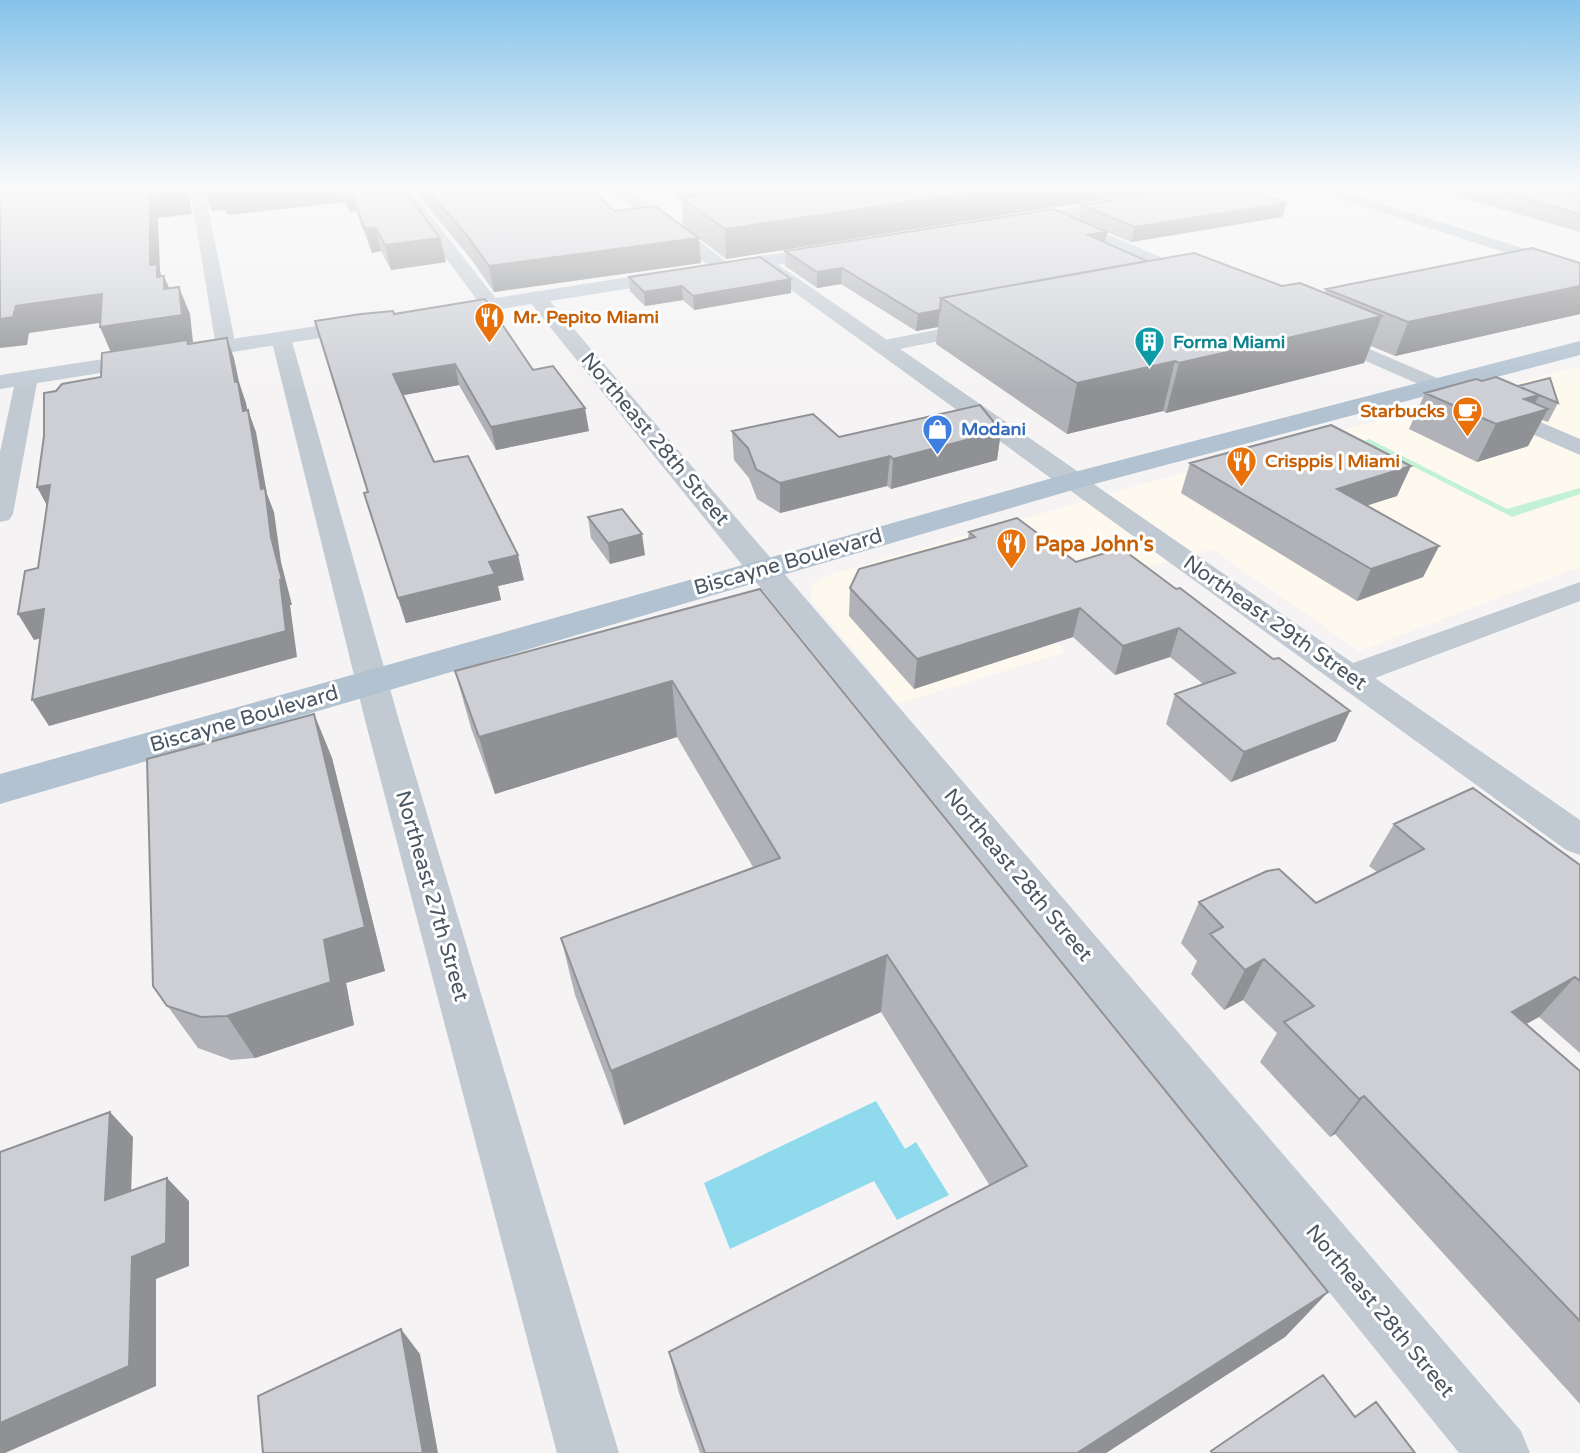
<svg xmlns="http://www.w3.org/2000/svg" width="1580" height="1453" font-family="'Varela Round',sans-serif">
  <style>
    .commercial { fill: #fdf9ef }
    .green { fill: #c3f1d5 }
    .water { fill: #90daee }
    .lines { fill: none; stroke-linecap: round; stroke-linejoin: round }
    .minor { fill: #c1cad2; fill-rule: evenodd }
    .tertiary { fill: #c1cad2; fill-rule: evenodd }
    .secondary { fill: #c1cbd6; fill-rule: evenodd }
    .primary { fill: #b3c2d1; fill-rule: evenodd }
    .rail { stroke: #b5b8bd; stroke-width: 2.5 }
    .wall { fill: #b0b2b7 }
    .shaded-wall { fill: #909195 }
    .building { fill: #cdcfd5; stroke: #909195; stroke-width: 2 }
    .labels { text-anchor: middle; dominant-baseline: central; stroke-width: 6; stroke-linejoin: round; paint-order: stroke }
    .far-food-label { font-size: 18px; font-weight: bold; fill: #c56008; stroke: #fff; text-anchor: start }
    .far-culture-label { font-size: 18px; font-weight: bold; fill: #0d838f; stroke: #fff; text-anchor: start }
    .far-shop-label { font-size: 18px; font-weight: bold; fill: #366cbe; stroke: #fff; text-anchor: start }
    .street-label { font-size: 21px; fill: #4a5661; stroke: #fff }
    .food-label { font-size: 21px; font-weight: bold; fill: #c56008; stroke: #fff; text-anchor: start }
  </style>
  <rect width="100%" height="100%" fill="#f5f3f3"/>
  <path class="commercial" d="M1580,366V567L1359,651L1212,549L1016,605L1066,652L898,704L810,598L812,585L822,577L1143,484Z"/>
  <path class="green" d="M1369,439L1507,509L1580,488V494L1512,517L1363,441Z"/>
  <path class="water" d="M876,1101L905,1149L916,1142L949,1195L897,1220L874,1181L730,1249L704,1183Z"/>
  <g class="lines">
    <path class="minor" d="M190,187H204L236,347L226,353L216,347Z
      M393,187H408L497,300L499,304L497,308H483Z
      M1305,187H1328L1580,266V277Z
      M1062,215L1203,275L1206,279L1197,284L1191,283L1056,223L1054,220Z
      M536,291L543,293L1521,1431L1530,1453H1459L529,301L527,297Z
      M983,321L993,327L990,331L884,352L874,346L884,340Z
      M1325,330L1580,439V455L1318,340L1315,336Z
      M281,332L291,338L400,724L619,1453H557L366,724L271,338Z
      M27,371L38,377L13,514L9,520L0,522V452L16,377Z
      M1073,473L1082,476L1353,663L1580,582V601L1375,678L1580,820V855L1566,850L1064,486L1060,481L1064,476Z"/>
    <path class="tertiary" d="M606,187H629L733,267L723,273L716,271Z
      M764,255L1083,475L1087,481L1083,487L1073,489L1063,487L757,265L755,261L757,257Z"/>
    <path class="secondary" d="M1201,187H1242L1234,192L1015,227L1006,222L1015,217Z
      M838,244L847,250L845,254L438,319L427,313L438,307Z
      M368,318L379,324L376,329L0,389V375Z"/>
    <path class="primary" d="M1580,341V355L1083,487L0,804V774L1063,475Z"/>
    <path class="rail" d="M168,190L224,187"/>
  </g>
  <path class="wall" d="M203,187H402L440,238L446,262L391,270L381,251L372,253L356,211L350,212L344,202L228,215L226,210L212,211Z
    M411,187H587L615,211L701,263L494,292L471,259Z
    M664,187H1181L726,259L683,226L682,201Z
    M1425,187H1580V232Z
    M1081,205L1282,217L1131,242L1078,220Z
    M1107,232L1105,242L1147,261L1282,286L1325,293L1326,289L1580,263V314L1395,356L1371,346L1364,363L1166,413L1163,411L1067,434L936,344L938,327L916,331L841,284L817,288L785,266V251Z
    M629,277L791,279V293L694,310L683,300L645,306L630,291Z
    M394,314L533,370L589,431L496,450L459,385L403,395L434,462L524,580L498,586L501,600L406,623L364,493L368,492Z
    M1496,377L1558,403L1548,422L1542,420L1528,446L1477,462L1409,429L1425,393Z
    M732,431L839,437L1001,431L997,460L891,489L887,486L780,513L757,499L749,478L734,460Z
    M1190,463L1397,496L1367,505L1439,546L1423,577L1357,601L1181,493Z
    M588,517L645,555L610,564L591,538Z
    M969,532L1076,562L1121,548L1336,741L1231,782L1166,724L1175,694L1203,684L1170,657L1115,675L1073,637L914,689L849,616L850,588L968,539Z
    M760,589L1328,1292L1285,1337L1106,1453H700L679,1393L669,1352L990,1186L881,1012L624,1125L575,995L561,938L753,867L677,737L495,794L471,728L455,671Z
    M314,714L332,758L385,971L346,983L354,1025L255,1058L231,1060L198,1048L153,986Z
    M1394,824L1580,865V1053L1539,1017L1526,1024L1580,1071V1404L1335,1134L1330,1137L1260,1062L1277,1033L1243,1000L1224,1010L1191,974L1197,961L1181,943L1199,902L1316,903L1377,872L1369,866Z"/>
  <path class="shaded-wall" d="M183,187H187L192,214L158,218L160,271L164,283V276L175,302L179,287L190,314L193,342L188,343L195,360L112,355L100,327L150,265V195Z
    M219,187H340L344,202L228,215L226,210L212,211L204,189Z
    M1011,187H1181L726,259L725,229Z
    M350,189L356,211L350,212L344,190Z
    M1287,203L1282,217L1131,242L1135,227Z
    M375,227L381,251L372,253L365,229Z
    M1107,232L1104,247L1088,235Z
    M440,238L446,262L391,270L385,245Z
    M699,238L701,263L494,292L489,266Z
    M842,268L841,284L817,288V272Z
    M791,279V293L694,310L693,296Z
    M682,286L683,300L645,306L644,292Z
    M1580,286V314L1395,356L1408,322Z
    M102,294L113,321L29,333L27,345L0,348V319L16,306Z
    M940,310L938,327L916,331L918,314Z
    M1382,316L1364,363L1166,413L1179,363Z
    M227,338L234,358L239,382L246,403L252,433L243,411L235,382Z
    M1175,361L1163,411L1067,434L1077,383Z
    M455,364L459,385L399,396L393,374Z
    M1539,395L1530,414L1548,409L1528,446L1477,462L1496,424L1524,399Z
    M585,408L589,431L496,450L491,427Z
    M248,410L256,432L267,494L274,512L281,562L292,605H290L297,657L49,726L32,700L271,537L261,489Z
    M1001,431L997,460L891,489L893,459Z
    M890,456L887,486L780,513V483Z
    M1411,466L1397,496L1325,519L1337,489Z
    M50,485V511L37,487Z
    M642,534L645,555L610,564L608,543Z
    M1439,546L1423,577L1357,601L1371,569Z
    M518,555L524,580L498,586L501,600L406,623L398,598L489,562Z
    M1080,608L1073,637L914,689L917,659Z
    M44,609L59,634L34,640L18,614Z
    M1179,628L1170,657L1115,675L1123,646Z
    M672,681L677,737L495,794L479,737Z
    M1350,711L1336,741L1231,782L1244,752Z
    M314,714L332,758L385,971L346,983L354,1025L255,1058L227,1016Z
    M887,955L881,1012L624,1125L611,1071Z
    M1264,959L1243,1000L1224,1010L1245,970Z
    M1575,977L1539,1017L1478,1051L1512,1012Z
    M1364,1096L1335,1134L1330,1137L1359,1099Z
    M110,1112L133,1137L130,1223L105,1200Z
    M167,1178L189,1201V1266L156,1279V1386L5,1453H0V1423L132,1257Z
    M1328,1292L1285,1337L1106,1453H1077Z
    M401,1329L420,1354L438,1453H423Z"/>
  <path class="building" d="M0,187H183L184,191L150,195V265L157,264V277L164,276V289L179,287L182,315L100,327L102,294L16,306L13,317L0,319Z
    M219,187H270L221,193Z
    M342,187H402L440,238L385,245L375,227L365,229L350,189L344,190Z
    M424,187H587L615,211L655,206L699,238L489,266L466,234Z
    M699,187H1011L725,229L682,198L709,194Z
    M1195,187H1241L1287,203L1135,227L1081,205Z
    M1484,187H1548L1580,198V214Z
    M1054,209L1107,232L1088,235L1147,261L941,298L940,310L918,314L842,268L817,272L785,251Z
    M1532,248L1580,263V286L1408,322L1326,289Z
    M1194,253L1282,286L1300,283L1382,316L1179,363L1175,361L1077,383L941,298Z
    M760,257L791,279L693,296L682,286L644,292L629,277Z
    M485,299L533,370L553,366L585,408L491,427L455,364L393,374L434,462L468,456L518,555L489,562L495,574L398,598L364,493L368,492L315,321L361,314L393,311L394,314Z
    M227,338L235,382H238L243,411L248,410L261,489L265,488L271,537L282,580H280L286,631L32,700L44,609L18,614L25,571L38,568L50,485L37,487L44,436V393L56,391L62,384L101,377L102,353L187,340L188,344Z
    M1496,377L1539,395L1524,399L1548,409L1496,424L1425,393L1476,379L1482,381Z
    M1550,378L1558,403L1518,386Z
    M980,405L1001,431L893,459L890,456L780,483L756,469L748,448L732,431L813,414L839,437Z
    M1331,425L1411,466L1337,489L1439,546L1371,569L1190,463Z
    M622,509L642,534L608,543L588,517Z
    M1017,518L1076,562L1121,548L1176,589L1180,588L1273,659L1279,658L1350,711L1244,752L1175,694L1235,673L1179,628L1123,646L1080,608L917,659L850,588L859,569L975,537L969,532Z
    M760,589L1328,1292L1077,1453H705L669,1352L1027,1166L887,955L611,1071L561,938L780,858L672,681L479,737L455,671Z
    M314,714L365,927L324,940L331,982L227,1016L201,1017L167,1006L153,986L147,759Z
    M1473,788L1580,865V981L1575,977L1512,1012L1580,1071V1321L1364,1096L1359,1099L1284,1022L1314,1006L1264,959L1245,970L1210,934L1223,927L1199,902L1267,871L1279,869L1316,903L1424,849L1394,824Z
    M110,1112L105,1200L167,1178L166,1243L132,1257L129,1366L0,1423V1152Z
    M401,1329L423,1453H263L258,1396Z
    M1323,1375L1355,1417L1376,1402L1415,1453H1212L1211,1451Z"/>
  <linearGradient id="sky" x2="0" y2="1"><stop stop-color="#85c3ea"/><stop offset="0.48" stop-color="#fafafa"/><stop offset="1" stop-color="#fafafa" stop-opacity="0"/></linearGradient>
  <rect width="1580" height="391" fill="url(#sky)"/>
  <defs>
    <symbol id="restaurant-pin" viewBox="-11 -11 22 30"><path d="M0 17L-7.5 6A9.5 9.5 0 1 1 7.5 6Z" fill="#e8710a" stroke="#fff"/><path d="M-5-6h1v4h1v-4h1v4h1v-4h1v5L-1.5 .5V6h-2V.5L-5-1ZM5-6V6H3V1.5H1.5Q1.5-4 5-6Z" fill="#fff"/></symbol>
    <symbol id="building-pin" viewBox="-11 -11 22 30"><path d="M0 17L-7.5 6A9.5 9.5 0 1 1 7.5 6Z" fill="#0f9aa8" stroke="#fff"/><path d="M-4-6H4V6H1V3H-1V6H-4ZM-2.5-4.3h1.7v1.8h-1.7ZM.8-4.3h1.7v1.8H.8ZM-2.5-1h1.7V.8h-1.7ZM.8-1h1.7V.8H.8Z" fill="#fff"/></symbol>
    <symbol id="cafe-pin" viewBox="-11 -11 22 30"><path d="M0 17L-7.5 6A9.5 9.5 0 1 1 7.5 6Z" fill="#e8710a" stroke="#fff"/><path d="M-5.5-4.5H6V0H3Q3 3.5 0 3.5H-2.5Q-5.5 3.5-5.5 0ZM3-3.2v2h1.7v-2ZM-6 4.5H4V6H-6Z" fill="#fff"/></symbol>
    <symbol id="shop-pin" viewBox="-11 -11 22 30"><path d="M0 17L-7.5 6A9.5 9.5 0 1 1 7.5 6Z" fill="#3f7fe0" stroke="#fff"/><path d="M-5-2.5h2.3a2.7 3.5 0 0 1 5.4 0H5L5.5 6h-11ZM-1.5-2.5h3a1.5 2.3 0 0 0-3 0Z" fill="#fff"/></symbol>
  </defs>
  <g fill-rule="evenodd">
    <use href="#restaurant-pin" x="472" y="300" width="35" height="47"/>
    <use href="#building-pin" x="1132" y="324" width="35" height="47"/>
    <use href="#cafe-pin" x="1450" y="394" width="35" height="47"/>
    <use href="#shop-pin" x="920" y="412" width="35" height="47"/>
    <use href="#restaurant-pin" x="1224" y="444" width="35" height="47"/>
    <use href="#restaurant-pin" x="994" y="526" width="35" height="47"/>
  </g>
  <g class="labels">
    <g class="far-food-label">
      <text x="513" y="317">Mr. Pepito Miami</text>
      <text x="1445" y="411" text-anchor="end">Starbucks</text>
      <text x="1265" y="461">Crisppis | Miami</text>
    </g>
    <g class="far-culture-label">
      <text x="1173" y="342">Forma Miami</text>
    </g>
    <g class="far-shop-label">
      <text x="961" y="429">Modani</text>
    </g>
    <g class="street-label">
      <text transform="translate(655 439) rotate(50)">Northeast 28th Street</text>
      <text transform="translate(788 562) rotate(-16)">Biscayne Boulevard</text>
      <text transform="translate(1275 623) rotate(35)">Northeast 29th Street</text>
      <text transform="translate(244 719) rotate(-16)">Biscayne Boulevard</text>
      <text transform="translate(1018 875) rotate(50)">Northeast 28th Street</text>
      <text transform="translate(432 896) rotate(74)">Northeast 27th Street</text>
      <text transform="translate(1380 1311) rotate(50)">Northeast 28th Street</text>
    </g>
    <g class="food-label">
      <text x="1035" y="544">Papa John's</text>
    </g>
  </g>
</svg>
